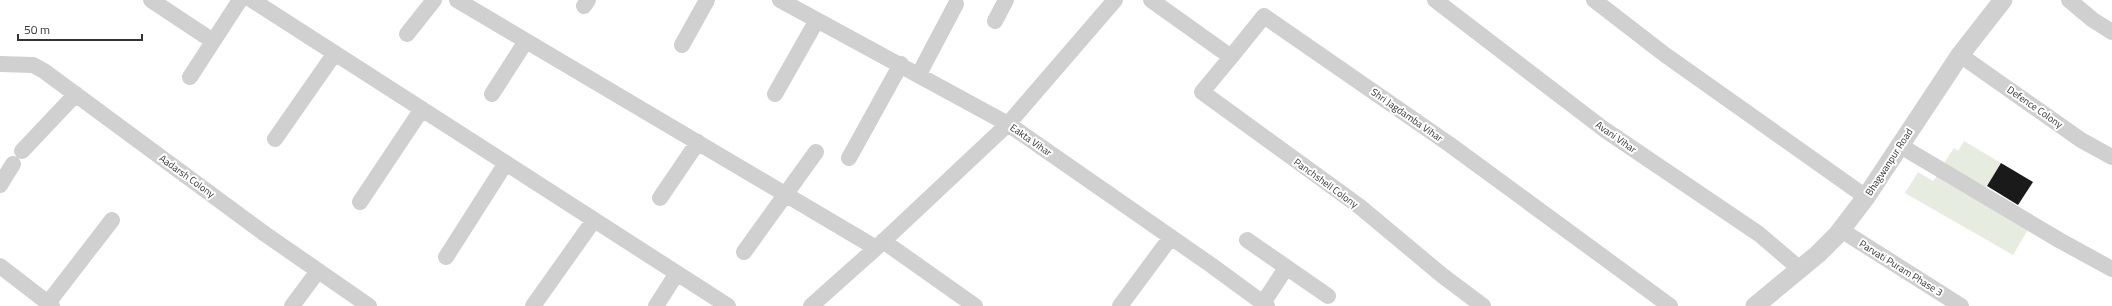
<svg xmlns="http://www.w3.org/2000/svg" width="2112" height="306" font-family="'Titillium Web',sans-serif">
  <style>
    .green { fill: #e6ecdf }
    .building { fill: #1a1a1a }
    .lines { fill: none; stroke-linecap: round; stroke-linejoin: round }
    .minor { stroke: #d0d0d0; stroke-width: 16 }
    .tertiary { stroke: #d0d0d0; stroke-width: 19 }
    .labels { text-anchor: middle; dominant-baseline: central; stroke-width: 4; stroke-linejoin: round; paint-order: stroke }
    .street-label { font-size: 10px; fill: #333; stroke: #fff }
  </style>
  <rect width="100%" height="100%" fill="#fff"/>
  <path class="green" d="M1964,141L2001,163L1984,190L1943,165L1954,148L1958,151Z
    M1918,172L1933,181L1937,176L2029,228L2013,255L1905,193Z"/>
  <path class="building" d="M2001,163L2033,182L2018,205L1987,186Z"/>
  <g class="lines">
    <path class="minor" d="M151,0L213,41
      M252,0L728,306
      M457,0L876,248
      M780,0L1008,124L1211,265L1267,306
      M1151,0L1231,57L1264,16L1449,144L1670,306
      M1435,0L1605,130L1759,234L1800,269
      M1594,0L1664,54L1866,197
      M2069,0L2093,20L2112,32
      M584,6L588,0
      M995,21L1006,0
      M407,34L434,0
      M682,45L707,0
      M1960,55L2081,140L2112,157
      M1231,57L1202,92L1359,206L1443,276L1483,306
      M0,64L33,65L44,71L265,234L369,306
      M919,74L956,4
      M190,77L240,0
      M492,94L526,41
      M775,94L817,20
      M275,139L335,53
      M1899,145L2059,240L2112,269
      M22,151L76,94
      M849,158L901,64
      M0,185L13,164
      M660,198L698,142
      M360,202L422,109
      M1841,230L1961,306
      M1247,240L1328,296
      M883,241L975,306
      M744,252L816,152
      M446,257L506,163
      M0,266L52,306
      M48,303L112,220
      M1263,303L1286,268
      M292,306L318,271
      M533,306L594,220
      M656,306L677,273
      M811,306L876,248L1008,124L1115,0
      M1120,306L1171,237"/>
    <path class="tertiary" d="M1755,306L1818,254L1837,235L1866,197L1960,55L2003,0"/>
  </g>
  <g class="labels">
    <g class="street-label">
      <text transform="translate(2035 107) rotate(35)">Defence Colony</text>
      <text transform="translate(1407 115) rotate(35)">Shri Jagdamba Vihar</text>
      <text transform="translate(1616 137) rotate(35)">Avani Vihar</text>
      <text transform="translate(1031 140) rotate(35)">Eakta Vihar</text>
      <text transform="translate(1889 162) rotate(-57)">Bhagwanpur Road</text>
      <text transform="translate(187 176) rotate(36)">Aadarsh Colony</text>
      <text transform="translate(1326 183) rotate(36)">Panchshell Colony</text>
      <text transform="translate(1901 268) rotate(32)">Parvati Puram Phase 3</text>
    </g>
  </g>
  <path d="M18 34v6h124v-6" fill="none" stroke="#333333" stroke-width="2"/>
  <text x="24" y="34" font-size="12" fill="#333333" stroke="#ffffff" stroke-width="3" paint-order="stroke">50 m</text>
</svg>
